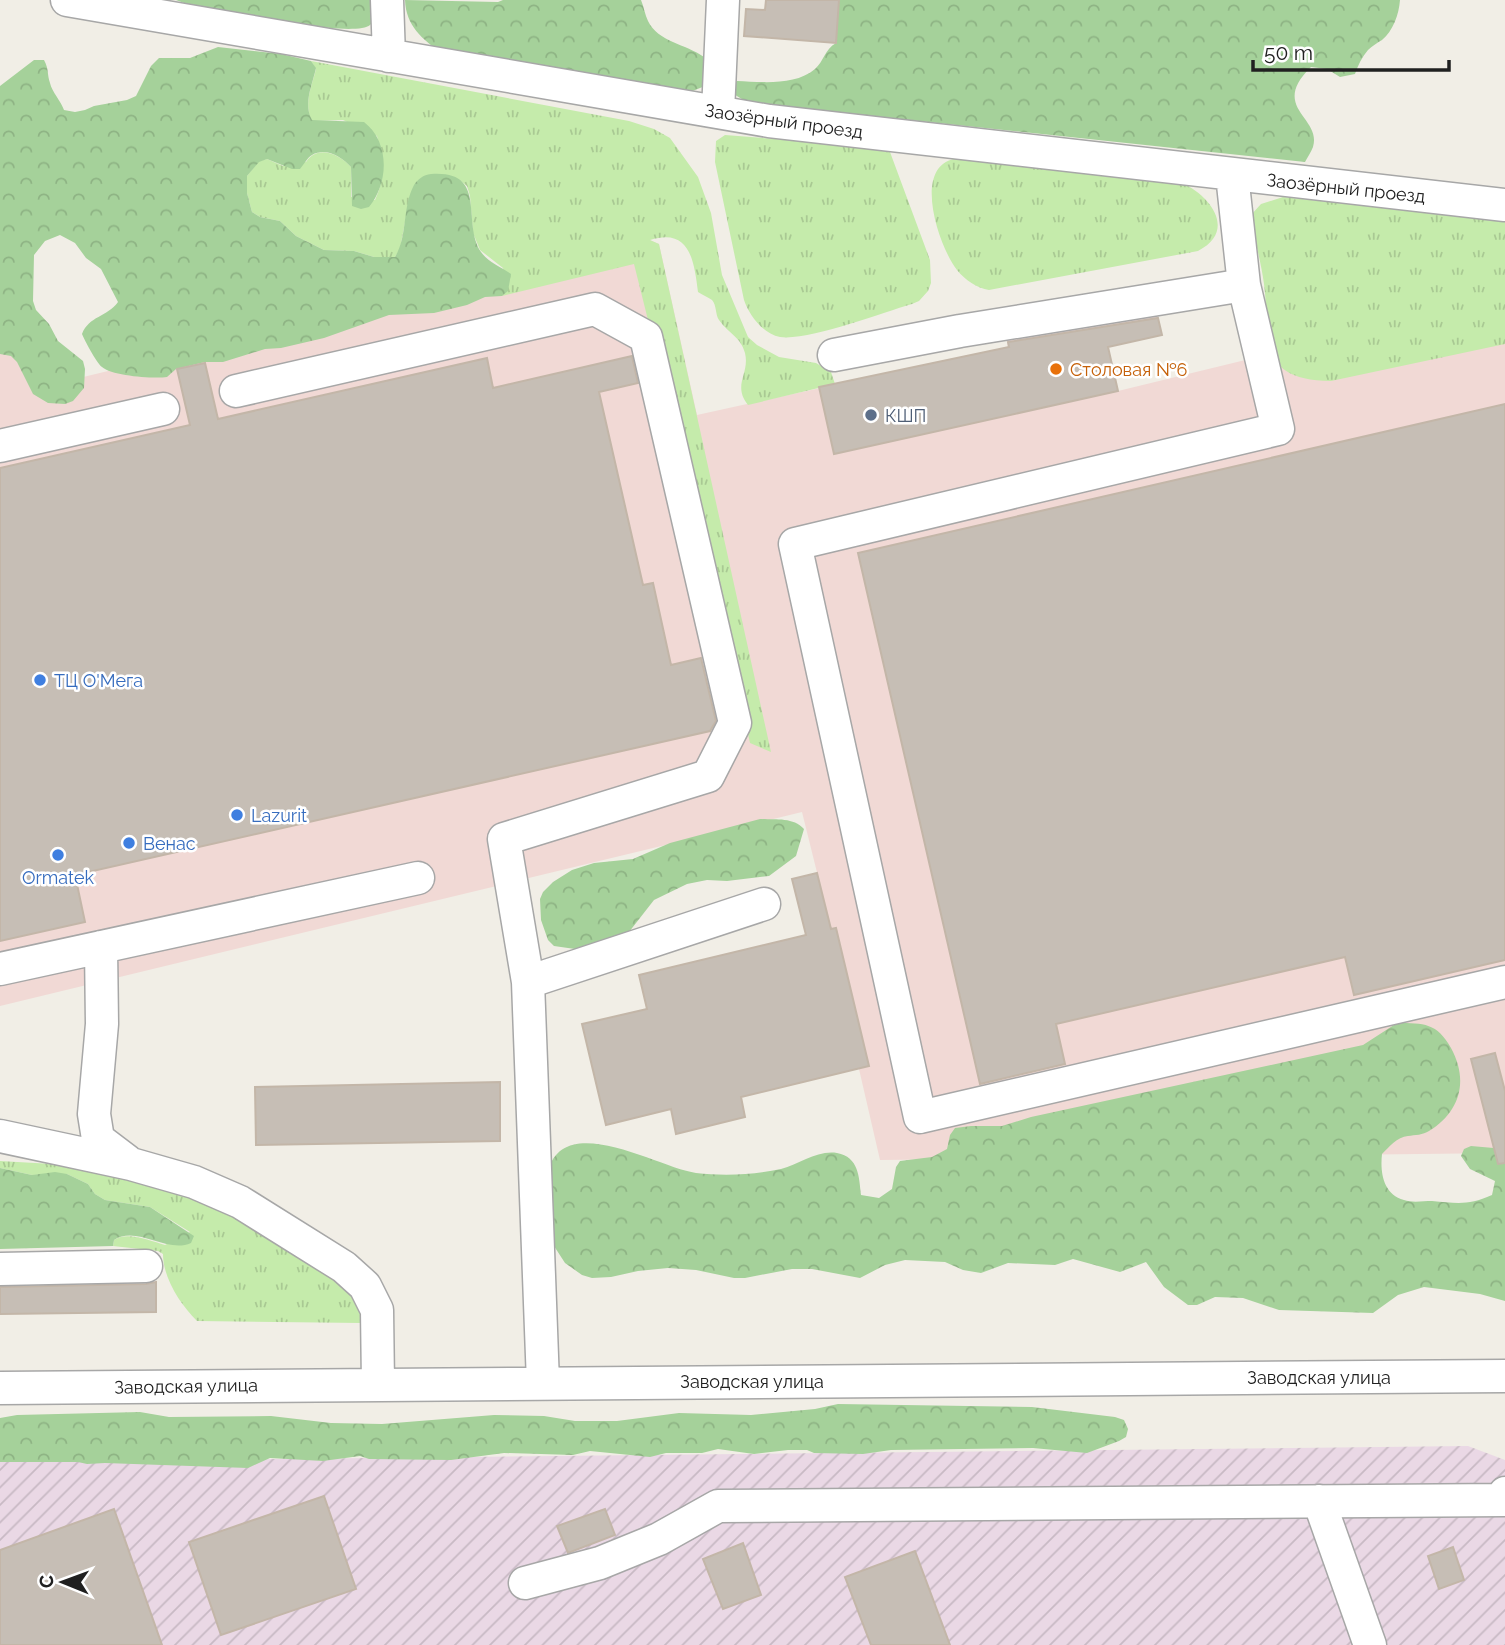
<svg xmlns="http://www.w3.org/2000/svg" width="1505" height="1645" font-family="Raleway,sans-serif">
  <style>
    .commercial { fill: #f1d9d5 }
    .industrial { fill: url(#industrial-furrows) }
    .grass { fill: url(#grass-tufts) }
    .forest { fill: url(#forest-crowns) }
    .building { fill: #c6beb5; stroke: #c3b6a8; stroke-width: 2 }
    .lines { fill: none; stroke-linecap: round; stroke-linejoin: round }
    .minor-casing { stroke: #a7a7a7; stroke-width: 35 }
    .minor { stroke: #fff; stroke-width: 32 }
    .food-dot { fill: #e8710a; stroke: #fff; stroke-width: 2.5 }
    .service-dot { fill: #5c6f8a; stroke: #fff; stroke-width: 2.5 }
    .shop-dot { fill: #3f7fe0; stroke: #fff; stroke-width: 2.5 }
    .labels { text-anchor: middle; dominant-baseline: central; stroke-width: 5; stroke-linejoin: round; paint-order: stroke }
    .street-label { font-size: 18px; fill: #202020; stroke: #fff }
    .food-label { font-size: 18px; fill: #c56008; stroke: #fff; text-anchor: start }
    .service-label { font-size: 18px; fill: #4e5e75; stroke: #fff; text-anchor: start }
    .shop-label { font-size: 18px; fill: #366cbe; stroke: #fff; text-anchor: start }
  </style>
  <defs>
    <pattern id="industrial-furrows" width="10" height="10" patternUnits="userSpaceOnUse" patternTransform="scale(1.75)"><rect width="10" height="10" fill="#ead8e5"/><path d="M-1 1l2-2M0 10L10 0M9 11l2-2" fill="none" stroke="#c8b9c4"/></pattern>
    <pattern id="grass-tufts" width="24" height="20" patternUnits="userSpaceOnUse" patternTransform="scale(1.75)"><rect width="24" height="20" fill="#c5ebab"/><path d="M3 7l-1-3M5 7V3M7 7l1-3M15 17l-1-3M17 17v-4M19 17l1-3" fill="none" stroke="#a9c993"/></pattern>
    <pattern id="forest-crowns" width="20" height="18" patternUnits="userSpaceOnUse" patternTransform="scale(1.75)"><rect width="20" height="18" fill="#a5d19a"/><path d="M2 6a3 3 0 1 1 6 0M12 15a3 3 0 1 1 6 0" fill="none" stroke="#8eb384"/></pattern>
  </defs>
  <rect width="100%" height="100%" fill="#f1eee6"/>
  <path class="commercial" d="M0,198L46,386L649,240L659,244L697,415L1008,347L1005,331L1156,309L1162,335L1108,347L1118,391L1505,297V1153L880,1160L859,1069L869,1066L831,929L802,812L0,1006Z"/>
  <path class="industrial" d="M1468,1446L1505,1460V1645H0V1462Z"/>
  <path class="grass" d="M311,61L629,121L654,129L670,138L698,177L711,213L722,275L748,337L757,345L779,357L816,363L831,372L835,384L748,405C732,385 750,374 745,353C741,337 728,333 719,320C715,314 717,306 712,300C708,297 702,295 698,292C694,261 690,227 650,240L659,244L771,752L750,743L660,343L651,332L634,264L502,296L508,290L503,268L480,250L473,233L470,196L467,186L458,179L408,206L400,249L395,257H374L354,251L324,250L296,236L280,221L260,217L252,212L247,193V176L259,161L267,159L283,166L306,162C318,144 339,154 351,167V197L375,200C387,174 382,161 377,136L343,120L312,121C303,104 312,86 316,69Z
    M725,135L877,147L890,152L930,260L931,283L928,291L919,301L912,304C881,313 809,341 780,337C763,334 749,315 744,300L715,162L716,141Z
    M954,159L1182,183C1211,196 1237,231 1198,251L989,290C977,288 965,280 957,270C939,247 912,168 954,159Z
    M1283,197L1505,221V344L1331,381C1256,380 1271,339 1264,284C1261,261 1254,239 1251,215L1261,204Z
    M0,1161L70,1165L183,1188L334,1273L359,1301L362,1318L361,1323L197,1321C180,1304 163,1278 163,1254L158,1251L113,1246L114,1240C128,1231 150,1241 165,1245L190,1232L150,1207L105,1200L95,1194L88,1184L67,1174L32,1175L0,1168Z"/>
  <path class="forest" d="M176,0H380C378,9 377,19 370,25C354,39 219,11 192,6Z
    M405,0L498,2L503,0H641C644,7 645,15 648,21C658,42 686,44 704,57L705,86L690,92L442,53C422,39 406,26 405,0Z
    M839,0H1400C1399,14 1393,31 1382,40C1377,43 1372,46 1368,50C1362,57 1358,65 1355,74L1340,77L1327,69L1311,67C1269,108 1322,117 1313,147C1311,152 1307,158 1305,162L768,105L745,101L732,93V86L737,81C762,82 795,86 815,69C824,61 825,49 836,43Z
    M218,47L281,54L311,61L316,68C312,86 303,104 312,120L364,122C390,142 389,183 369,207L361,209L352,206L351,167C342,157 326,147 312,155C308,157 304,164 300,169H292L267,159L259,162L247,176V193L252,212L260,217L280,221L296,236L324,250L354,251L374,257H395C408,236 402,207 414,185C418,179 423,175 431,174C489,170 461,222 481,252C488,262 501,267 511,274L508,291L502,296L485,297L467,305L434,313L389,315L324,338L281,348L265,349L223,362H205L176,369L167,377C154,379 112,376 102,367C96,362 85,341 82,334C89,316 107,317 118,302L101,269L86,258L75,243L60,235L45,241L34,255L33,301L36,310L49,324L58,341L83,361L85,369L84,388L73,401L65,404L48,403L33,394L17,362L11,356L0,354V86L34,60H44C49,69 47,74 50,83C52,92 61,101 64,110L75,112L85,110L94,106L127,100L136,96L151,66L159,58H190Z
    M760,819C775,820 793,817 804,829L796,856L769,876L727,881L707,880L687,884L654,900L629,932L582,950L554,946L548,940L541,920L540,899L543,892L553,882L572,870L594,863L633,859L670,843Z
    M1397,1023C1424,1023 1437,1023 1451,1048C1469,1081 1460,1112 1429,1131C1423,1135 1415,1135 1408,1136C1397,1137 1389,1147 1382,1154C1380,1172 1383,1194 1404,1200C1412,1203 1423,1201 1432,1201C1456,1203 1468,1206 1492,1195L1495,1181L1470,1169L1461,1156L1464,1149L1471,1146L1505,1149V1301L1480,1294L1424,1287L1398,1295L1373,1313L1279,1310L1243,1298L1215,1297L1197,1305H1188L1164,1287L1146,1262L1120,1272L1073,1259L1055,1265L1008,1263L981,1273L963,1270L945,1262L905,1260L885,1265L860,1278L812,1269H792L745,1278H734L696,1270L668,1268L638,1271L611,1277L592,1278L582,1275L565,1263L554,1246L551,1237L548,1172C563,1109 661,1169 696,1173C723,1176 754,1175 781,1169C800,1164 817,1150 837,1153C859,1157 859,1177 861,1195L879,1198L892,1189L896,1167L900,1161L932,1157L947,1149L950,1135L955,1128L971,1126H1002L1031,1117L1363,1045Z
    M0,1168L32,1175L55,1172L67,1174L88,1184L95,1194L105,1200L150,1207L194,1236L191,1243C167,1254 137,1225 114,1240L113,1246L0,1249Z
    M838,1404L1032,1407L1115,1417L1124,1420L1128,1429L1126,1437L1119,1441L1087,1453L1033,1448L891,1450L863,1454L814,1453L807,1450H788L754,1454L718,1449L702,1453H666L650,1457L590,1451L573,1455L504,1453L451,1460L369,1459L360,1456L323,1461L270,1458L248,1468L105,1463L87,1464L78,1462H0V1418L17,1415L140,1412L169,1417L271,1416L331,1423L382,1424L494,1415L544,1416L575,1421H617L679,1413L751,1415L815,1409Z"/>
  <path class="building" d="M766,0H839L836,43L744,36L746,9L765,10Z
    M1158,318L1162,335L1108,347L1118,391L834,454L819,387L1009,347L1008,342Z
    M632,356L638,383L599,392L643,585L653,583L671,665L701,658L716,721L710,731L75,875L85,922L0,941V468L190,425L177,369L205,363L218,419L487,358L493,388Z
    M1505,404V960L1354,995L1345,957L1056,1024L1065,1064L980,1084L858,553Z
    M817,873L831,929L836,928L869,1066L741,1097L745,1117L676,1134L671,1109L606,1125L582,1024L647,1009L639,975L806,935L792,879Z
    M1495,1053L1505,1091V1163L1498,1164L1471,1059Z
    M500,1082V1141L256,1145L255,1087Z
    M156,1282V1312L0,1314V1287L146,1284Z
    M324,1496L356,1589L221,1635L189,1542Z
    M114,1509L162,1645H0V1550Z
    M605,1509L615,1535L568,1553L557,1526Z
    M743,1543L761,1595L723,1609L703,1559Z
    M1453,1547L1464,1580L1439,1589L1428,1556Z
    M915,1551L950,1645H871L845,1577Z"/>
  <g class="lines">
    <defs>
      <path id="minor" d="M67,0L769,121L1505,205
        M387,0L389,56
        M718,112L723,0
        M1232,175L1244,285L1278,429L795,544L920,1117L1505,982
        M834,355L960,331L1244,285
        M236,391L595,309L646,337L735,723L708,776L504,839L528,982L543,1383
        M0,446L163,409
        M101,947L102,1024L94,1114L98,1139L127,1161
        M0,969L418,878
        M528,982L764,904
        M0,1136L131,1164L194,1182L240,1202L344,1267L365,1286L377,1310L378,1384
        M0,1269L146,1266
        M0,1388L1505,1376
        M1319,1501L1370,1645
        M525,1583L600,1563L659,1539L718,1506L1505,1500V1493"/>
    </defs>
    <use href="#minor" class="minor-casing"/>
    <use href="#minor" class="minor"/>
  </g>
  <circle class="food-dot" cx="1056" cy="369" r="7"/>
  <circle class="service-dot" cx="871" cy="415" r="7"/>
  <g class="shop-dot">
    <circle cx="40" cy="680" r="7"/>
    <circle cx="237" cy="815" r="7"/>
    <circle cx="129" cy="843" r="7"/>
    <circle cx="58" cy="855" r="7"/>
  </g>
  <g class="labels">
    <g class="street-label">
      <text transform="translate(784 121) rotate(8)">Заозёрный проезд</text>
      <text transform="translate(1346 188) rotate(6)">Заозёрный проезд</text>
      <text x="1319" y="1377">Заводская улица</text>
      <text x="752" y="1381">Заводская улица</text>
      <text transform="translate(186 1386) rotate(-1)">Заводская улица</text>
    </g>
    <g class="food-label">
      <text x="1070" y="369">Столовая №6</text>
    </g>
    <g class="service-label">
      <text x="885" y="415">КШП</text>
    </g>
    <g class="shop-label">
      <text x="54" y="680">ТЦ О'Мега</text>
      <text x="251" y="815">Lazurit</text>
      <text x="143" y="843">Венас</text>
      <text x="58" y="877" text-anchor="middle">Ormatek</text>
    </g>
  </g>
  <g transform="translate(63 1582) rotate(271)" stroke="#ffffff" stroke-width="5" paint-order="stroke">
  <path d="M0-5L12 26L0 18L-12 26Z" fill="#202020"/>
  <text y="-10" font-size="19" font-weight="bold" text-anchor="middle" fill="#202020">С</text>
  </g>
  <path d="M1253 60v10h196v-10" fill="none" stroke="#202020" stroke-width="3.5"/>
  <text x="1264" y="60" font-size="21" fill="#202020" stroke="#ffffff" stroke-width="5" paint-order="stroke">50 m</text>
</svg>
